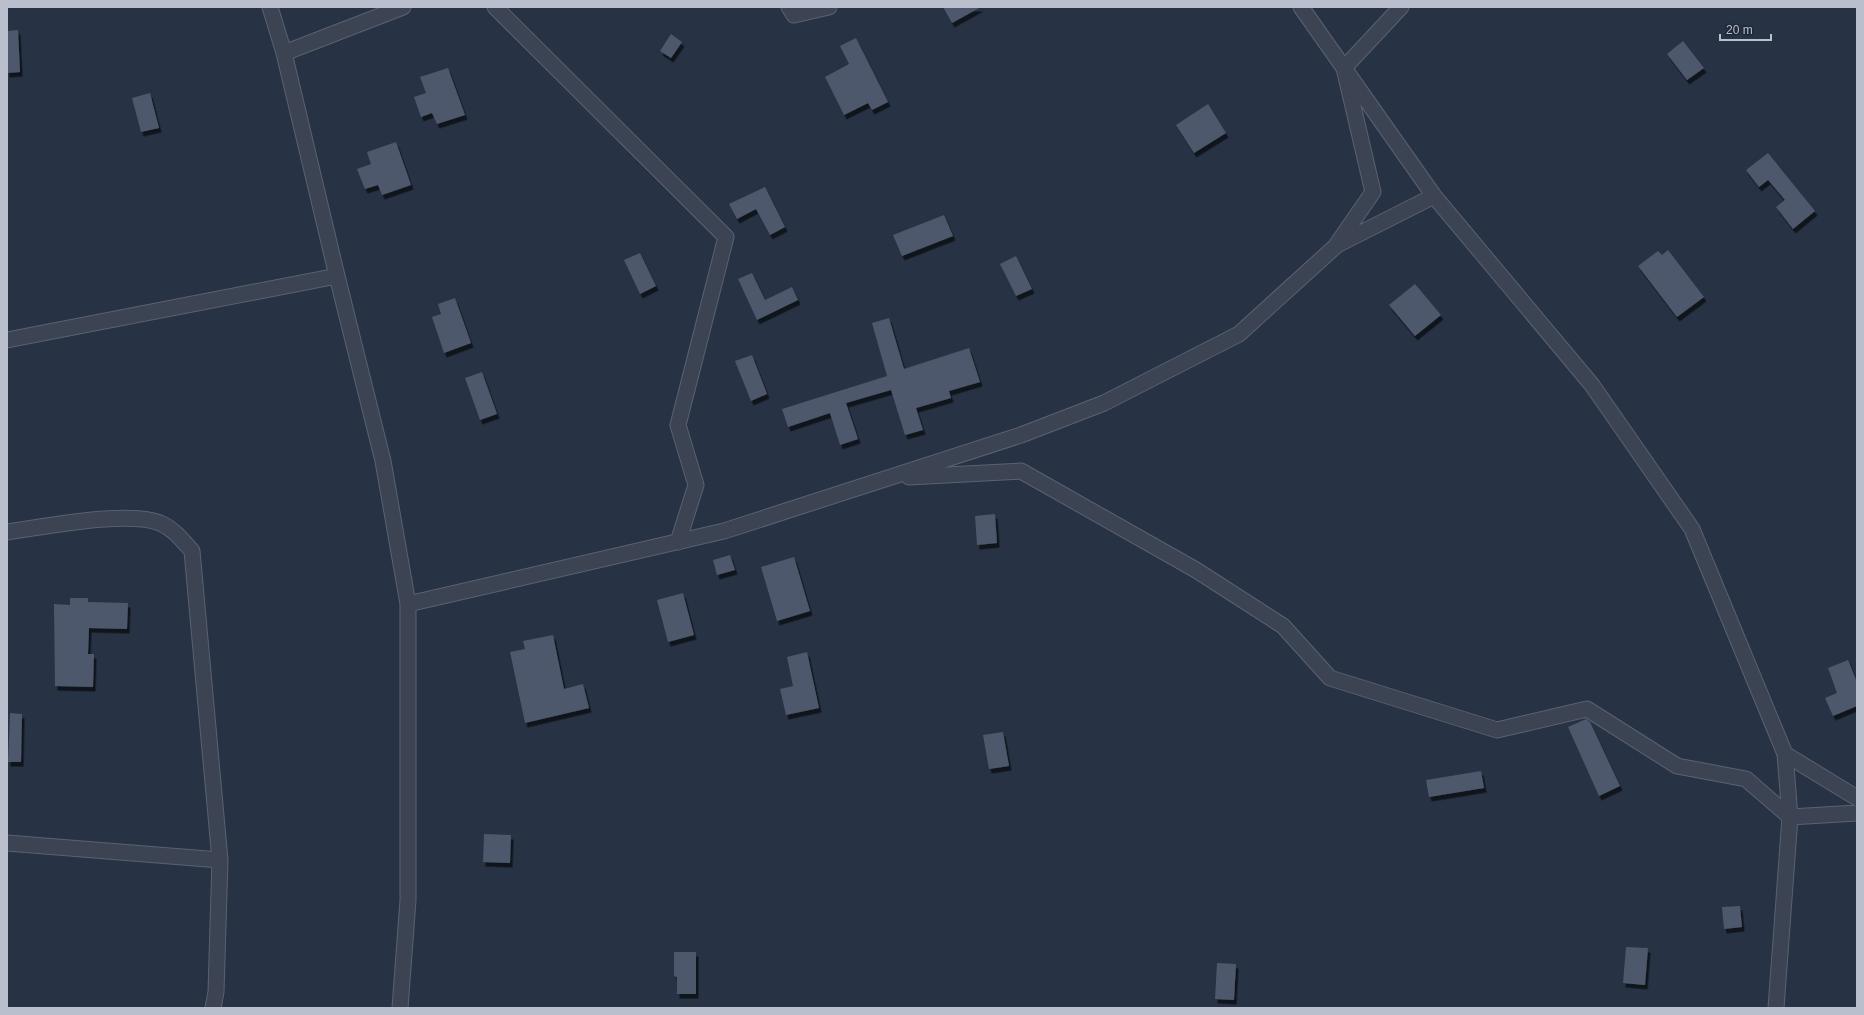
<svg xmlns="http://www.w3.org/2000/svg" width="1864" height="1015" font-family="Helvetica,sans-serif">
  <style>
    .building { fill: #4e586c; filter: url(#shadow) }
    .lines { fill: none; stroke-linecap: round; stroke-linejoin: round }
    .minor-casing { stroke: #5a6270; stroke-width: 17 }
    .minor { stroke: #3c4453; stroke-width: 15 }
  </style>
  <defs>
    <filter id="shadow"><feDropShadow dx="2.5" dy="4.5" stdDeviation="0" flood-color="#0009"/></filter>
  </defs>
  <rect width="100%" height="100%" fill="#273244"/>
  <path class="building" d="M943,7H981L952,23Z
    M18,30L20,72L7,73V31Z
    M671,34L682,42L671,58L660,51Z
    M856,38L888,102L872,110L868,103L844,115L825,77L849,64L840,46Z
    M1683,41L1704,68L1687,80L1667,54Z
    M448,68L465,115L437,124L432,113L421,117L414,97L426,93L420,77Z
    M150,93L159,128L141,132L132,98Z
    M1208,104L1226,133L1194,153L1176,125Z
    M396,142L411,185L382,195L378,185L365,189L357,169L371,164L367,152Z
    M1768,153L1815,211L1793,229L1776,207L1785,200L1768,180L1759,187L1746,170Z
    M765,187L785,227L770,235L756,209L737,219L729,204Z
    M944,215L953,236L902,256L893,235Z
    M1668,250L1704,297L1677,317L1638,266L1658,251L1662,255Z
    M640,253L656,286L640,294L624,260Z
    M1016,256L1032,289L1016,296L1000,264Z
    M752,273L765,300L792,287L798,300L757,320L738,279Z
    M1415,284L1441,315L1415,336L1389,305Z
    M455,298L471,343L444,353L432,317L441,314L438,304Z
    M889,318L904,369L969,348L980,382L949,391L951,398L916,408L923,430L905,435L891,390L846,403L858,439L840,445L830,413L788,427L782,409L887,376L872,323Z
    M752,355L767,394L751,401L735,361Z
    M482,372L497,414L480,420L465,378Z
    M995,514L997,543L977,545L975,516Z
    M730,555L735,570L717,575L713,560Z
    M794,557L810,611L777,621L761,567Z
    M683,593L694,635L668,642L657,600Z
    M70,598H88V602L128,603L127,629L89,628L88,654H94L93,687L55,686L54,604L70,605Z
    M553,635L564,689L583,684L589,708L525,723L510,652L525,649L523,641Z
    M807,652L819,708L786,715L780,689L793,686L787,657Z
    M1848,660L1857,682V706L1833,716L1825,698L1837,693L1828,668Z
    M10,713L22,714L21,762H8Z
    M1586,719L1590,722L1620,786L1599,796L1568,727Z
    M1003,732L1009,766L989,769L983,735Z
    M1481,771L1484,788L1429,797L1426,780Z
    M484,834L511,835L510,863L483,862Z
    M1740,906L1742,927L1724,929L1722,907Z
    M1626,947L1648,948L1645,985L1623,983Z
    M674,952H696V994H677V977L674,976Z
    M1217,963L1236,964L1234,1000L1215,999Z"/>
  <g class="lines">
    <defs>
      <path id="minor" d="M270,7L284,53L337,276L383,461L408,604V900L400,1008
        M495,7L726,237L678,425L696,485L678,542
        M789,7L794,15L829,7
        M1301,7L1434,196L1592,385L1692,529L1785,754L1790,817L1776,1008
        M284,53L403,7
        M1337,244L1373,192L1344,68L1401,7
        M7,340L337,276
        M909,477L1021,471L1196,570L1283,626L1330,678L1497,730L1587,709L1677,766L1746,779L1790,817L1857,813
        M7,532C44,527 127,510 160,523C174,529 182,540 192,551L220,860L216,992L213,1008
        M408,604L724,531L1021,435L1104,403L1239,334L1337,245L1434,196
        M1785,754L1857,798
        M7,843L220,860"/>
    </defs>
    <use href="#minor" class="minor-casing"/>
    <use href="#minor" class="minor"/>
  </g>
  <rect width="1864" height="1015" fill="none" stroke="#b9bfcd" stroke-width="16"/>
  <path d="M1720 34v6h51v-6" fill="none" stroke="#b9bfcd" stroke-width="2"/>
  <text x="1726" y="34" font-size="12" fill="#b9bfcd" stroke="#202939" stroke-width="3" paint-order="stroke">20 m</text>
</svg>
